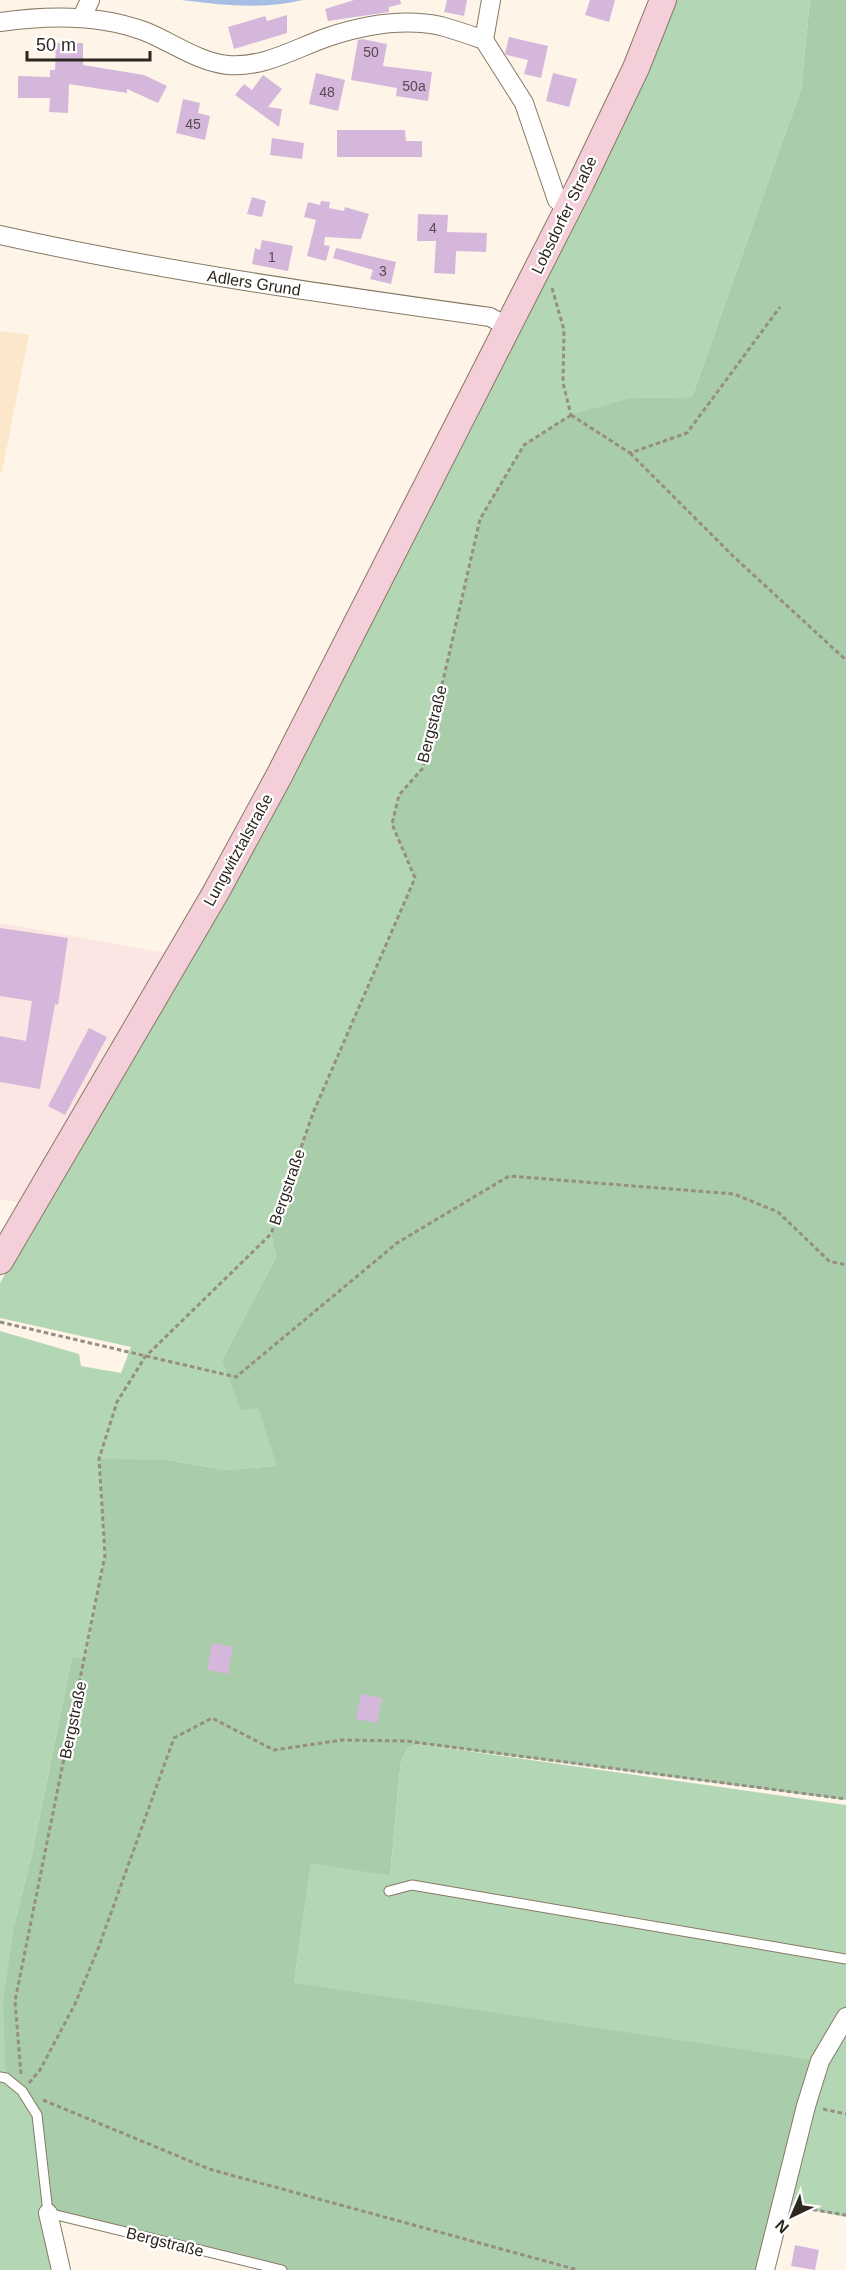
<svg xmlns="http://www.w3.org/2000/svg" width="846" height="2270" font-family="Arial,sans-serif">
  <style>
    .industrial { fill: #fce6e3 }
    .built { fill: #fce7ca }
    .green { fill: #b3d6b5 }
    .forest { fill: #a9cdab }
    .water { fill: #a6bde4 }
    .building { fill: #d5b7dc }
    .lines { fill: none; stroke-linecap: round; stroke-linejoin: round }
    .lane-casing { stroke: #877965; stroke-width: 11 }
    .street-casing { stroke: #877965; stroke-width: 20 }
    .secondary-casing { stroke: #877965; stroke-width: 28 }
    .path { stroke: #968e83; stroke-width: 3; stroke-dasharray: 4.5 3; stroke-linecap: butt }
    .lane { stroke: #fff; stroke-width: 9 }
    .street { stroke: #fff; stroke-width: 18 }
    .secondary { stroke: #f4ced8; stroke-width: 26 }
    .labels { text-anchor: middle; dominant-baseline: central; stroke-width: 4.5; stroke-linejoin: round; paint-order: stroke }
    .number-label { font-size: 14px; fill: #574b4e }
    .street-label { font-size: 16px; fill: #2d271f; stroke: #fff }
  </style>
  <rect width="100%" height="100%" fill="#fef4e7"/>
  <path class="industrial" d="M0,923L171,954L21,1203L0,1199Z"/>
  <path class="built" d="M0,331L29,335L2,472H0Z"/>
  <path class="green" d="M675,0H810L801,89L692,397L631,398L480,519L423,768L399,795L393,824L415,878L313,1113L271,1234L276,1257L222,1360L258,1407L276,1466L226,1470L168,1460H99L105,1555L86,1658L72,1657L32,1854L15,1922L37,2115L61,2270H0V1331L79,1354L81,1366L121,1373L131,1347L0,1318V1283L467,434L553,265Z
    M419,1744L846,1805V2217L781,2204L294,1983L311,1862L390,1876L401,1760L408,1748Z"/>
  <path class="forest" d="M810,0H846V1800L419,1744L408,1748L401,1760L390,1876L311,1863L294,1983L820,2061L765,2270H282L48,2213L37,2115L6,2078L3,2001L15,1922L32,1854L72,1657L86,1658L105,1555L99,1459L168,1460L226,1470L276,1466L258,1408L241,1410L222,1360L276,1257L271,1234L313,1113L415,878L392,824L399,795L423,768L480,519L524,445L571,415L631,398L692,397L801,89Z"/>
  <path class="water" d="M181,0H303C262,10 222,5 181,0Z"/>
  <path class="building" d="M354,0H400L401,4L389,7V12L328,21L325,9Z
    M447,0H467L464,16L444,12Z
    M590,0H615L609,22L585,15Z
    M287,15V33L234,49L228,27L265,16L267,21Z
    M509,37L548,46L541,78L524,74L528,60L507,55L505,53Z
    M362,39L387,44L383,66L432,72L428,101L396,96L397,88L351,80L358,40Z
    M56,43H83V65L144,75L167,86L158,103L127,89V93L69,84L68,113L49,112L50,98H18V76L50,77V70H55Z
    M316,73L345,80L338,111L309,104Z
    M553,73L577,79L569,107L546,101Z
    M263,75L282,89L268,107L282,109L279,127L235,95L244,84L252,90Z
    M183,99L200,103L198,113L210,116L205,140L176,133Z
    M337,130H405L406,141H422V157H337Z
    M272,138L304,143L302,159L270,155Z
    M252,197L266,201L262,217L247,214Z
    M321,201L330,202L329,208L344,211L345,207L369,214L361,239L325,237L324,245L330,246L326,261L307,256L316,220L304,217L308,202L320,205Z
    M418,214L448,215L447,232L487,233L486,252L456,251L455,274L434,273L436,241H417Z
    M262,240L293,246L288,271L252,264L255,248L260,250Z
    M336,248L396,262L391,284L370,279L373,270L333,258Z
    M0,928L68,938L58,1005L55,1004L40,1089L0,1082V1036L26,1041L32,1001L0,996Z
    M89,1028L107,1037L65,1115L48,1106Z
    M212,1643L233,1647L228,1674L207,1670Z
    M361,1694L382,1698L377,1723L356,1719Z
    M795,2245L819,2250L815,2270L791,2266Z"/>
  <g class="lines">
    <defs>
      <path id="lane" d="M389,1891L412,1885L846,1959
        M0,2077L6,2078L22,2091L37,2115L48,2213L282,2270"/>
      <path id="street" d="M82,17L90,0
        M0,22C48,15 98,14 144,31C172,42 198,62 228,65C264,68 296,48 328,37C364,25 404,18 441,26C455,30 470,35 484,40L524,103L557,200L568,206
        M484,40L491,0
        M0,235C162,271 325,294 490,317L508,327
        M48,2213L61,2270
        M765,2270L806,2106L820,2061L846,2017"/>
      <path id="secondary" d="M0,1261L216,892L279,776L581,183L636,68L663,0"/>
    </defs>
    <use href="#lane" class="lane-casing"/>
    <use href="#street" class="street-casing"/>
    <use href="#secondary" class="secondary-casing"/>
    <path class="path" d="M552,288L564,330L563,383L571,415
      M571,415L630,453L687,433L780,307
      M630,453L734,557L846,660
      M0,1322L236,1377L397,1243L509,1176L734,1194L778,1212L829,1261L846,1265
      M21,2074L15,2001L105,1555L99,1459L117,1402L145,1357L271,1234L313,1113L415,878L392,824L399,795L423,768L480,519L524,445L571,415
      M29,2083L40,2070L75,2004L98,1949L174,1738L212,1718L274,1750L342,1740L406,1741L846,1799
      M43,2100L209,2169L578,2270
      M823,2109L846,2114
      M798,2207L846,2215"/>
    <use href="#lane" class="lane"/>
    <use href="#street" class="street"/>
    <use href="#secondary" class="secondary"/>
  </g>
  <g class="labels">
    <g class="number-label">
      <text x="371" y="52">50</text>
      <text x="414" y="86">50a</text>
      <text x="327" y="92">48</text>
      <text x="193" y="124">45</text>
      <text x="433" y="228">4</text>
      <text x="272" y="257">1</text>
      <text x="383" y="271">3</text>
    </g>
    <g class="street-label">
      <text transform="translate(564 215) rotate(-64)">Lobsdorfer Straße</text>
      <text transform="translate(254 283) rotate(9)">Adlers Grund</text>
      <text transform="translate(432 724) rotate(-76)">Bergstraße</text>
      <text transform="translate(238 850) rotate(-61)">Lungwitztalstraße</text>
      <text transform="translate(287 1187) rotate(-71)">Bergstraße</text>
      <text transform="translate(73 1720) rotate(-78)">Bergstraße</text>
      <text transform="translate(165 2242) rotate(14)">Bergstraße</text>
    </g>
  </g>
  <g transform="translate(792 2216) rotate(224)" stroke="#ffffff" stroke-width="4.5" paint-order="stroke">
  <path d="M0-4.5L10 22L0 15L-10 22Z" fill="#2d271f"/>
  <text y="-9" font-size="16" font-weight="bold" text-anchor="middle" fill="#2d271f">N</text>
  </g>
  <path d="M27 51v9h123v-9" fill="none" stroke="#2d271f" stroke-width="3"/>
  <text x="36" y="51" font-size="18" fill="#2d271f" stroke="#ffffff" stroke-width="4.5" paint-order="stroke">50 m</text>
</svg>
